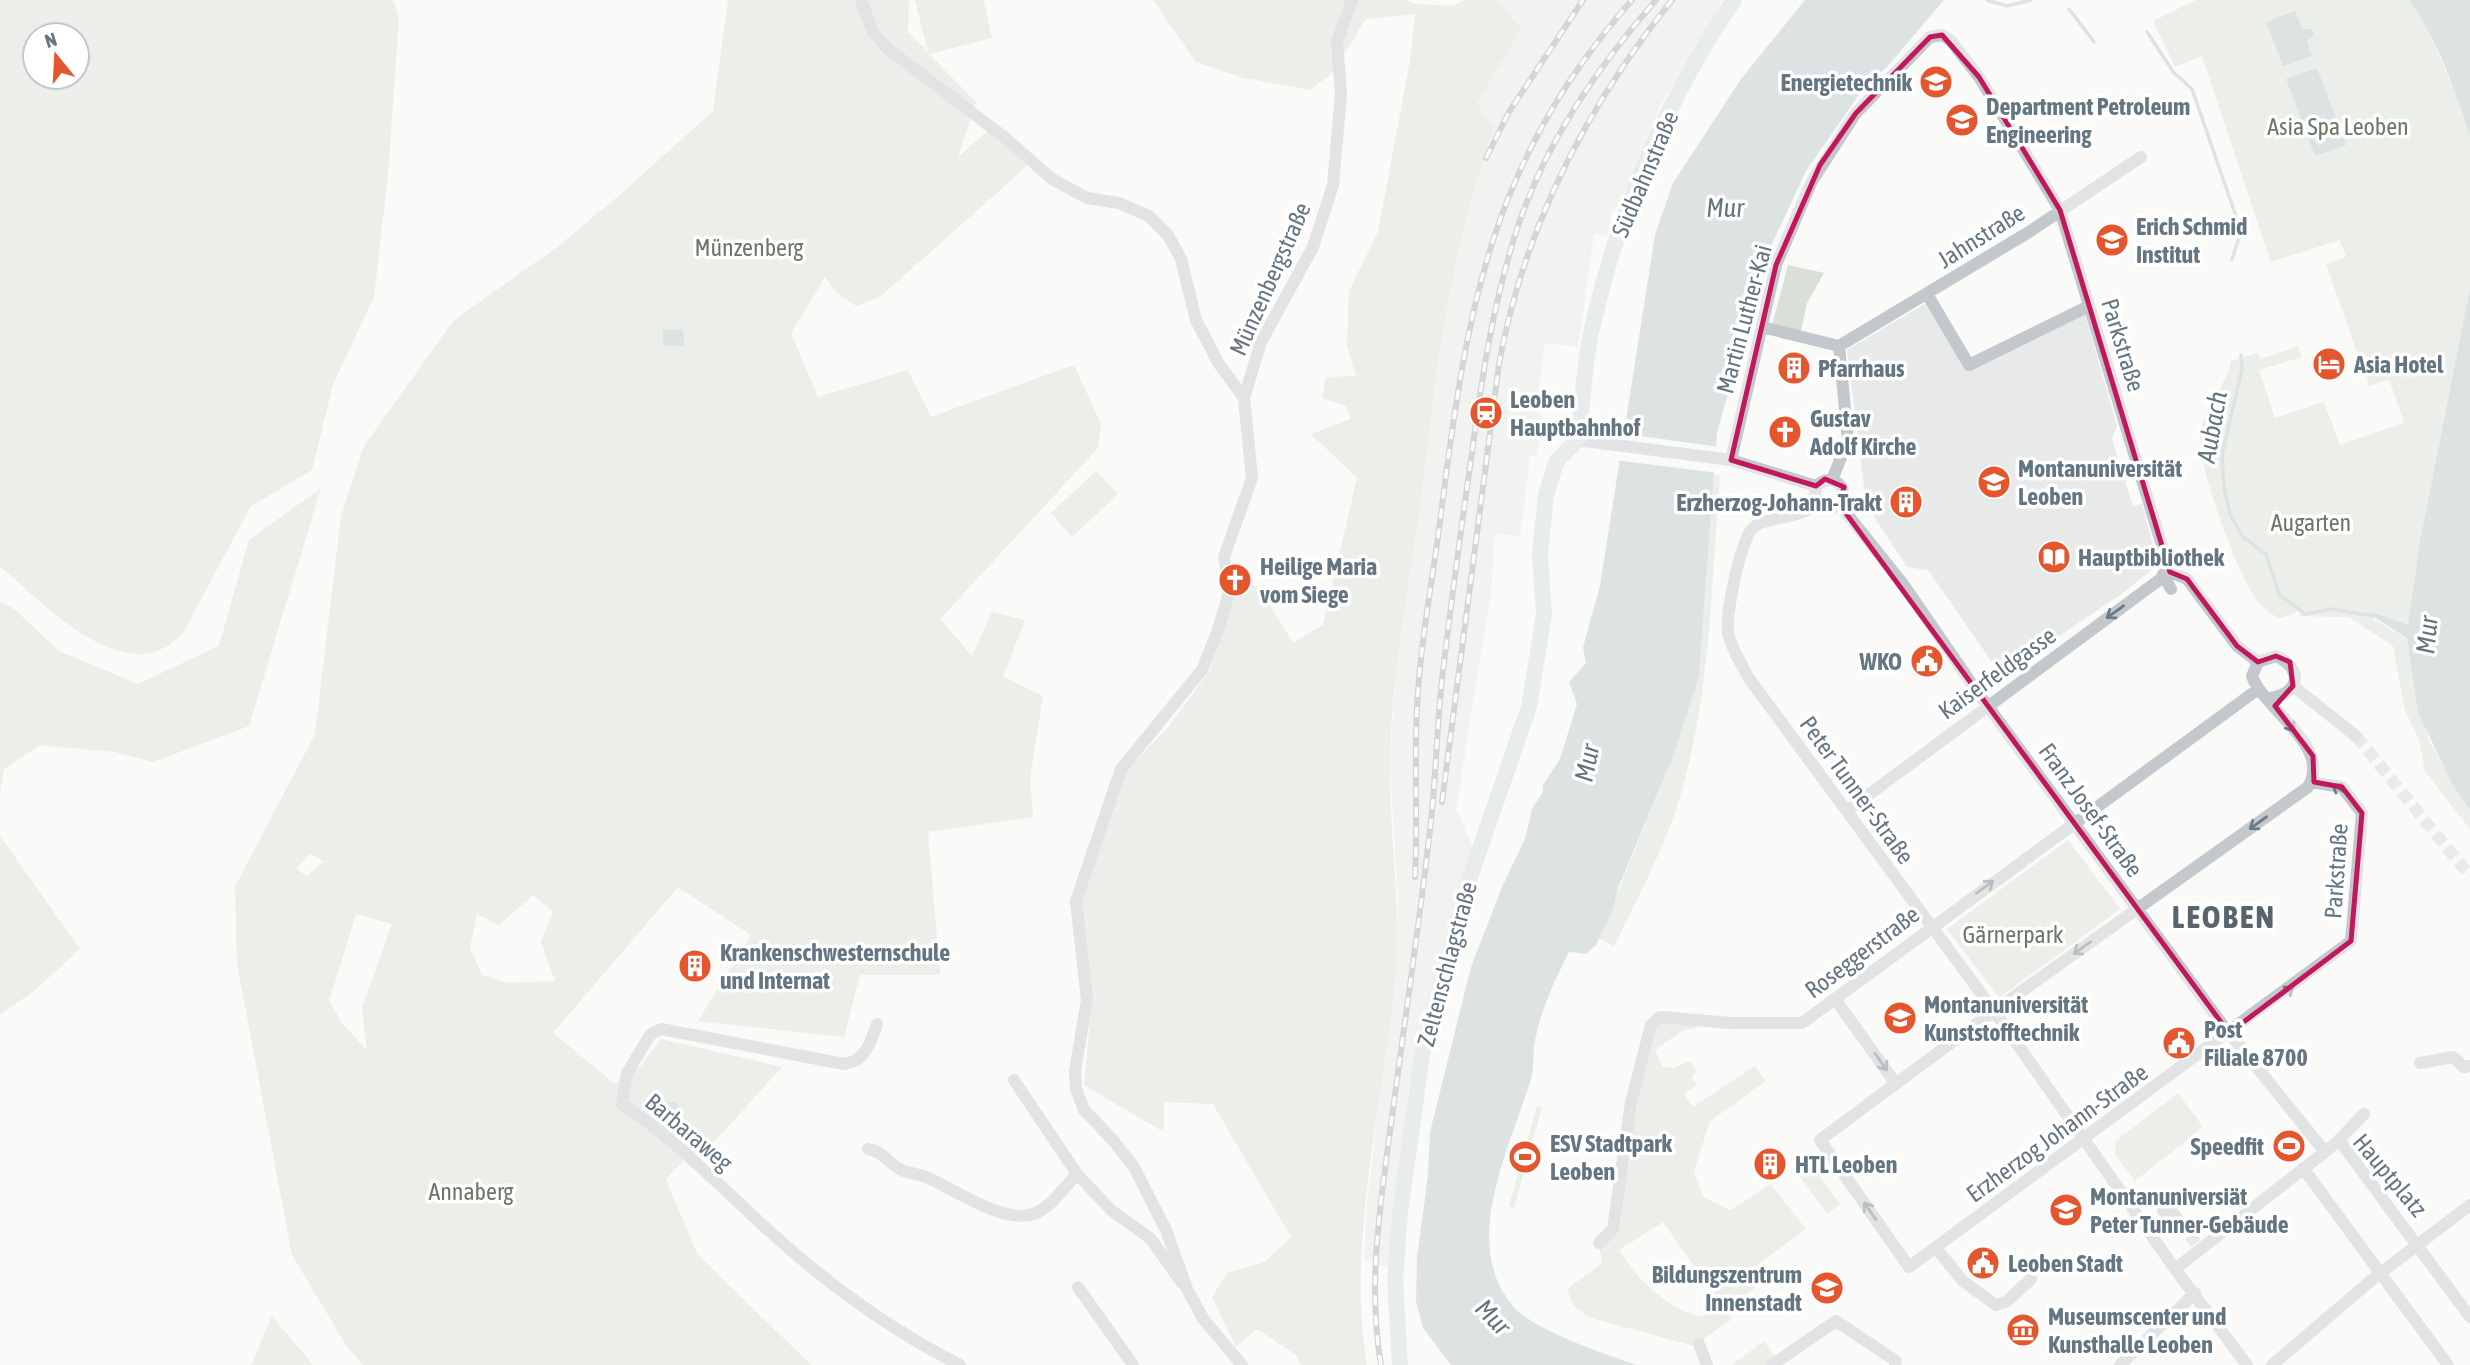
<svg xmlns="http://www.w3.org/2000/svg" width="2470" height="1365" font-family="'Asap Condensed',sans-serif">
  <style>
    .built { fill: #e8e9e9 }
    .green { fill: #dadfd7; fill-rule: evenodd }
    .water { fill: #bbc7cb }
    .pier { fill: #fafaf8 }
    .lines { fill: none; stroke-linecap: round; stroke-linejoin: round }
    .stream { stroke: #bbc7cb; stroke-width: 3.5 }
    .minor-tunnel { stroke: #d5d9db; stroke-width: 12; stroke-dasharray: 12 6; stroke-linecap: butt }
    .minor { stroke: #c3c8cc; stroke-width: 12 }
    .major { stroke: #d6dbdf; stroke-width: 16 }
    .rail-casing { stroke: #a2aab0; stroke-width: 6 }
    .rail { stroke: #fff; stroke-width: 3.5; stroke-dasharray: 10; stroke-linecap: butt }
    .oneway { stroke: #6a7a87 }
    .marked { fill: none; stroke: #c2185b; stroke-width: 5; stroke-linejoin: round }
    .labels { text-anchor: middle; dominant-baseline: central; stroke-width: 7; stroke-linejoin: round; paint-order: stroke }
    .poi-label { font-size: 24px; font-weight: bold; fill: #657683; stroke: #fff; text-anchor: start }
    .park-label { font-size: 24px; fill: #687a64; stroke: #fff }
    .street-label { font-size: 24px; fill: #657683; stroke: #fff }
    .water-label { font-size: 26px; font-style: italic; fill: #60757c; stroke: #fff }
    .district-label { font-size: 32px; font-weight: bold; letter-spacing: 2px; fill: #57646e; stroke: #fff }
  </style>
  <rect width="100%" height="100%" fill="#fafaf8"/>
  <path class="built" d="M1498,0H1723L1661,105L1620,203L1611,214L1608,236L1594,234L1578,347L1545,343L1536,413L1542,414L1541,434L1537,457L1530,456L1520,536L1495,534L1491,593L1456,809L1472,845L1471,855L1445,940L1409,1082L1389,1267L1364,1260L1367,1202L1396,962L1398,905L1390,764L1397,656L1451,281L1475,177L1494,129L1477,103L1521,29Z
    M1926,303L1968,369L2084,312L2117,425L2112,439L2133,506L2142,504L2158,565L2120,595L2001,675L1928,570L1907,567L1874,517L1865,494L1847,350Z"/>
  <path class="green" d="M0,0H393L399,17L388,174L374,297L333,384L312,470L251,506L184,631C130,697 43,603 0,566ZM35,35H77V77H35Z
    M728,0H909L908,32L928,52L915,0H984L992,38L929,54L976,102L958,157L989,130L1027,166L880,297L856,306L833,289L825,277L791,333L818,397L908,370L931,417L1074,365L1101,424L1098,448L940,619L972,656L992,612L1025,620L1003,677L1043,696L1030,778L1033,817L928,832L940,975H860L844,1037L698,1021L751,935L678,887L553,1033L615,1084L641,1066L661,1039L782,1067L715,1141L686,1158L666,1179L697,1254L811,1365H363L346,1345L292,1255L237,964L235,887L315,734L341,516L364,446L454,320L556,248L622,193L713,111ZM310,854L324,861L307,876L296,869ZM533,895L553,911L541,942L555,981L507,983L482,975L470,948L477,914L499,925ZM356,914L392,924L362,1008L367,1051L342,1023L329,1001Z
    M1153,0H1406L1414,4L1454,6L1464,0H1498L1521,29L1477,103L1494,129C1448,249 1437,377 1420,503C1408,590 1391,677 1390,765C1389,830 1400,894 1396,959C1388,1089 1345,1236 1367,1365H1301L1295,1354L1257,1329L1236,1347L1212,1297L1227,1273L1265,1262L1291,1237L1213,1104L1164,1102V1132L1084,1085L1092,999L1081,901L1126,770L1166,730L1209,672L1238,582L1259,587L1293,643L1323,625L1357,478L1311,434L1351,419L1346,406L1322,398L1326,377L1356,376L1347,346L1349,291L1378,232L1410,61L1415,14L1366,19L1331,74L1310,90L1244,78L1196,62Z
    M2196,0H2409L2423,19L2456,94L2470,136V288L2420,541L2408,625L2375,613L2373,619L2406,638L2428,739L2470,810V829L2425,771L2419,740L2405,710L2393,646L2349,617L2298,616L2304,609L2279,619C2272,614 2263,608 2258,602C2237,574 2201,474 2200,440C2200,409 2226,389 2231,361L2257,353L2261,359L2298,346L2302,357L2259,370L2275,418L2324,402L2340,445L2404,423L2389,379L2369,386L2326,264L2346,257L2340,240L2271,262L2202,56L2175,67L2153,21Z
    M1788,265L1824,273L1807,303L1801,331L1772,325Z
    M1096,471L1118,494L1072,537L1051,513Z
    M1714,475L1720,476C1711,584 1711,696 1679,800C1663,852 1637,898 1614,947L1599,938L1674,754L1699,676Z
    M321,488L249,726L153,762L115,752L40,745L4,769L0,792V601L15,610L59,651L138,684L219,646L249,540Z
    M0,836L80,949L34,991L0,1015Z
    M2068,840L2120,909L1999,998L1947,929Z
    M1660,1017L1697,1020L1696,1028L1682,1031L1655,1050L1662,1067L1674,1068L1690,1061L1697,1071L1691,1078L1697,1085L1684,1094L1693,1107L1755,1066L1766,1081L1710,1121L1694,1171L1704,1198L1731,1210L1771,1184L1806,1229L1745,1274L1755,1288L1729,1307L1720,1302L1663,1222L1619,1250C1637,1279 1666,1308 1701,1317L1724,1308L1732,1319L1694,1346L1588,1317L1573,1305L1567,1289L1602,1263L1599,1243L1613,1229L1631,1102Z
    M2178,1093L2203,1127L2135,1181L2115,1154L2116,1141Z
    M1537,1106L1542,1107L1514,1208L1509,1206Z
    M1806,1157L1840,1204L1827,1214L1793,1167Z
    M272,1316L313,1365H251Z
    M1764,1341L1776,1358L1766,1365H1732Z"/>
  <path class="water" d="M1805,0H1944L1887,67L1865,86L1806,171L1765,259L1717,433L1699,676L1674,754L1618,888L1613,909L1596,945L1586,954L1569,952C1554,982 1539,1013 1534,1047C1533,1057 1534,1068 1531,1079C1511,1146 1459,1243 1513,1306C1532,1330 1607,1355 1637,1365H1451L1423,1328L1416,1301L1417,1257L1428,1176L1430,1132L1471,967L1502,887L1525,839L1532,809L1543,792V785L1560,759L1577,704L1569,682L1586,663L1583,647L1600,586L1655,235L1673,183L1741,79Z
    M2409,0H2470V136C2455,90 2438,40 2409,0Z
    M2295,11L2302,29H2312L2314,36L2307,41L2312,56L2283,66L2266,22Z
    M2317,68L2346,145L2315,156L2286,79Z
    M2470,288V810L2453,785L2418,713L2407,638L2369,614L2375,613L2408,625L2420,541Z
    M683,329L684,346H663V330Z
    M676,1101L681,1116L662,1122L657,1107Z"/>
  <path class="pier" d="M1619,433L1719,447L1718,473L1615,460Z"/>
  <g class="lines">
    <path class="stream" d="M1987,0L2007,6L2031,0
      M2069,9L2094,42
      M2147,32L2174,73L2192,89L2239,225L2241,232L2232,259
      M2241,355L2242,369L2222,455L2224,488L2230,514L2243,537L2266,554L2279,594L2305,614L2332,609L2373,616"/>
    <path class="minor-tunnel" d="M2356,736L2470,876
      M2179,1221L2196,1243"/>
    <path class="minor" d="M861,0L873,32L888,49L1003,136L1052,179L1087,198L1119,203L1149,216L1168,235L1181,259L1196,320L1219,364L1244,398
      M1927,294L1969,365L2089,306
      M1762,327L1839,346
      M1577,440L1731,460L1816,486
      M1731,460L1776,265L1812,181L1856,113L1930,37L1942,35L1951,41L1979,77L2060,210L2170,572L2187,579L2237,646L2258,662
      M1815 494a14 14 0 1 1 28 0a14 14 0 1 1-28 0Z
      M1832,480L1848,440L1839,346L2029,232L2141,157
      M1818,504C1795,521 1767,515 1753,528C1741,538 1725,616 1728,633C1731,648 1741,663 1748,677L1994,1011L2175,1269L2325,1152L2222,1024L1978,693L1903,584L1839,504
      M2163,574L2171,589
      M2293,686L2356,736
      M2270,698C2300,693 2304,669 2276,656L2258,662L2252,676C2263,709 2333,746 2308,787L1994,1011L1820,1140L1909,1267L2351,941L2362,813L2342,787L2311,782
      M1848,810L2170,572
      M1835,999L1896,1084
      M877,1024C870,1043 866,1061 844,1064L661,1029L650,1035L627,1073L622,1104C670,1136 710,1176 752,1215C814,1274 883,1326 960,1365
      M2420,1063L2453,1057L2464,1067L2470,1066
      M1014,1080L1077,1174L1111,1210L1151,1239L1182,1283
      M2339,1140L2364,1114
      M868,1149C883,1151 888,1163 900,1169C907,1173 917,1174 926,1177C953,1188 1001,1224 1033,1214C1050,1209 1065,1186 1077,1174
      M2325,1152L2339,1140L2470,1317
      M2303,1168L2448,1365
      M2163,1211L2168,1207L2179,1221
      M1599,1243L1613,1229L1631,1102L1651,1025L1660,1017L1731,1023H1802L2257,690
      M1936,1248L1963,1281L1996,1305L2006,1302L2031,1279
      M2175,1269L2247,1365
      M1078,1287L1133,1365
      M1699,1344L1707,1365
      M1242,1365L1204,1320L1187,1289L1166,1230L1134,1167L1112,1139L1084,1110L1076,1089L1075,1071L1087,1000L1076,901L1121,769L1202,670L1218,630L1230,589L1224,557L1252,478L1244,398L1261,342L1313,247L1333,185L1341,94L1337,42L1352,0
      M1772,1365L1836,1321L1896,1361L1895,1365
      M2120,1365L2195,1293
      M2272,1365L2374,1278L2470,1205"/>
    <path class="major" d="M1400,1365L1395,1280L1400,1213L1422,1055L1469,880L1529,707L1544,614L1540,554L1546,496L1556,462L1577,440C1584,404 1583,369 1591,333C1616,217 1667,98 1734,0"/>
    <defs>
      <path id="rail" d="M1486,158L1509,112L1583,0
        M1442,802L1499,364C1524,228 1586,107 1672,0
        M1415,877C1418,821 1414,764 1417,708C1420,643 1433,578 1441,514C1467,308 1490,162 1632,0
        M1381,1365C1367,1283 1381,1199 1392,1117C1405,1018 1420,920 1431,821C1436,774 1437,726 1442,679C1451,603 1461,528 1472,453C1482,375 1494,298 1519,223C1547,141 1599,65 1656,0"/>
    </defs>
    <use href="#rail" class="rail-casing"/>
    <use href="#rail" class="rail"/>
  </g>
  <defs><path id="oneway-shaft" d="M-6 0H5M1.5-3L5.5 0L1.5 3" fill="none" stroke-width="1.6" stroke-linecap="round" stroke-linejoin="round" transform="scale(1.75)"/></defs>
  <g class="oneway">
    <use href="#oneway-shaft" transform="translate(2115 612) rotate(144)"/>
    <use href="#oneway-shaft" transform="translate(2288 723) rotate(53)"/>
    <use href="#oneway-shaft" transform="translate(2341 790) rotate(-148)"/>
    <use href="#oneway-shaft" transform="translate(2258 823) rotate(144)"/>
    <use href="#oneway-shaft" transform="translate(1985 887) rotate(-36)"/>
    <use href="#oneway-shaft" transform="translate(2082 948) rotate(145)"/>
    <use href="#oneway-shaft" transform="translate(2285 993) rotate(-36)"/>
    <use href="#oneway-shaft" transform="translate(1881 1062) rotate(55)"/>
    <use href="#oneway-shaft" transform="translate(1870 1211) rotate(-125)"/>
  </g>
  <path d="M0 0H2470V1365H0ZM1942,35L1979,77L2060,210L2170,572L2187,579L2237,646L2258,662L2276,656L2290,662L2293,686L2275,706L2313,756L2314,782L2342,787L2362,813L2351,941L2229,1033L1839,504L1844,487L1825,479L1816,486L1731,460L1776,265L1820,165L1856,113L1930,37Z" fill="#fafaf8" fill-opacity=".55" fill-rule="evenodd"/>
  <path class="marked" d="M1942,35L1979,77L2060,210L2170,572L2187,579L2237,646L2258,662L2276,656L2290,662L2293,686L2275,706L2313,756L2314,782L2342,787L2362,813L2351,941L2229,1033L1839,504L1844,487L1825,479L1816,486L1731,460L1776,265L1820,165L1856,113L1930,37Z"/>
  <defs>
    <symbol id="university-disc" viewBox="-11 -11 22 22"><circle r="9.5" fill="#e4572e" stroke="#fff"/><path d="M0-5L7-2L0 1L-7-2ZM-4 1L0 2.5L4 1V4Q0 6-4 4Z" fill="#fff"/></symbol>
    <symbol id="hotel-disc" viewBox="-11 -11 22 22"><circle r="9.5" fill="#e4572e" stroke="#fff"/><path d="M-6-4.5h1.5V1H6V5H4.5V3h-9V5H-6ZM-4 0a1.8 1.8 0 1 1 3.6 0ZM.5 0V-2.5h3Q6-2.5 6 0Z" fill="#fff"/></symbol>
    <symbol id="building-disc" viewBox="-11 -11 22 22"><circle r="9.5" fill="#e4572e" stroke="#fff"/><path d="M-4-6H4V6H1V3H-1V6H-4ZM-2.5-4.3h1.7v1.8h-1.7ZM.8-4.3h1.7v1.8H.8ZM-2.5-1h1.7V.8h-1.7ZM.8-1h1.7V.8H.8Z" fill="#fff"/></symbol>
    <symbol id="station-disc" viewBox="-11 -11 22 22"><circle r="9.5" fill="#e4572e" stroke="#fff"/><path d="M-3-6H3Q5-6 5-4V2Q5 4 3 4L4.5 6H3L1.5 4h-3L-3 6H-4.5L-3 4Q-5 4-5 2V-4Q-5-6-3-6ZM-3.5-4v3h7v-3ZM-3.5 1v1.5H-2V1ZM2 1v1.5H3.5V1Z" fill="#fff"/></symbol>
    <symbol id="church-disc" viewBox="-11 -11 22 22"><circle r="9.5" fill="#e4572e" stroke="#fff"/><path d="M-1.2-6h2.4v3.5h3.3v2.4h-3.3V6h-2.4V-.1h-3.3v-2.4h3.3Z" fill="#fff"/></symbol>
    <symbol id="library-disc" viewBox="-11 -11 22 22"><circle r="9.5" fill="#e4572e" stroke="#fff"/><path d="M-6-4Q-3-5.5-.7-3.5V5Q-3 3-6 4ZM6-4Q3-5.5 .7-3.5V5Q3 3 6 4Z" fill="#fff"/></symbol>
    <symbol id="civic-disc" viewBox="-11 -11 22 22"><circle r="9.5" fill="#e4572e" stroke="#fff"/><path d="M-.6-6.5H3V-4.5H.6V-3L4-1V1h2V6H-6V1h2V-1L-.6-3ZM-1.2 2.5V6h2.4V2.5Z" fill="#fff"/></symbol>
    <symbol id="stadium-disc" viewBox="-11 -11 22 22"><circle r="9.5" fill="#e4572e" stroke="#fff"/><path d="M0-5a6.5 5 0 1 0 0 10a6.5 5 0 1 0 0-10ZM-3.5-1.8h7v3.6h-7Z" fill="#fff"/></symbol>
    <symbol id="school-disc" viewBox="-11 -11 22 22"><circle r="9.5" fill="#e4572e" stroke="#fff"/><path d="M0-5L7-2L0 1L-7-2ZM-4 1L0 2.5L4 1V4Q0 6-4 4Z" fill="#fff"/></symbol>
    <symbol id="museum-disc" viewBox="-11 -11 22 22"><circle r="9.5" fill="#e4572e" stroke="#fff"/><path d="M0-6L6-3V-2H-6V-3ZM-5-1h2V3h-2ZM-1-1h2V3h-2ZM3-1h2V3H3ZM-6 4H6V6H-6Z" fill="#fff"/></symbol>
  </defs>
  <g fill-rule="evenodd">
    <use href="#university-disc" x="1917" y="63" width="38" height="38"/>
    <use href="#university-disc" x="1943" y="101" width="38" height="38"/>
    <use href="#university-disc" x="2093" y="221" width="38" height="38"/>
    <use href="#hotel-disc" x="2310" y="345" width="38" height="38"/>
    <use href="#building-disc" x="1775" y="349" width="38" height="38"/>
    <use href="#station-disc" x="1467" y="394" width="38" height="38"/>
    <use href="#church-disc" x="1766" y="413" width="38" height="38"/>
    <use href="#university-disc" x="1975" y="463" width="38" height="38"/>
    <use href="#building-disc" x="1887" y="483" width="38" height="38"/>
    <use href="#library-disc" x="2035" y="538" width="38" height="38"/>
    <use href="#church-disc" x="1216" y="561" width="38" height="38"/>
    <use href="#civic-disc" x="1908" y="642" width="38" height="38"/>
    <use href="#building-disc" x="676" y="947" width="38" height="38"/>
    <use href="#university-disc" x="1881" y="999" width="38" height="38"/>
    <use href="#civic-disc" x="2160" y="1024" width="38" height="38"/>
    <use href="#stadium-disc" x="2270" y="1127" width="38" height="38"/>
    <use href="#stadium-disc" x="1506" y="1138" width="38" height="38"/>
    <use href="#building-disc" x="1751" y="1145" width="38" height="38"/>
    <use href="#university-disc" x="2047" y="1191" width="38" height="38"/>
    <use href="#civic-disc" x="1964" y="1244" width="38" height="38"/>
    <use href="#school-disc" x="1808" y="1269" width="38" height="38"/>
    <use href="#museum-disc" x="2004" y="1311" width="38" height="38"/>
  </g>
  <g class="labels">
    <g class="poi-label">
      <text x="1912" y="82" text-anchor="end">Energietechnik</text>
      <text x="1986" y="106">Department Petroleum<tspan x="1986" dy="28">Engineering</tspan></text>
      <text x="2136" y="226">Erich Schmid<tspan x="2136" dy="28">Institut</tspan></text>
      <text x="2354" y="364">Asia Hotel</text>
      <text x="1818" y="368">Pfarrhaus</text>
      <text x="1510" y="399">Leoben<tspan x="1510" dy="28">Hauptbahnhof</tspan></text>
      <text x="1810" y="418">Gustav<tspan x="1810" dy="28">Adolf Kirche</tspan></text>
      <text x="2018" y="468">Montanuniversität<tspan x="2018" dy="28">Leoben</tspan></text>
      <text x="1882" y="502" text-anchor="end">Erzherzog-Johann-Trakt</text>
      <text x="2078" y="557">Hauptbibliothek</text>
      <text x="1260" y="566">Heilige Maria<tspan x="1260" dy="28">vom Siege</tspan></text>
      <text x="1902" y="661" text-anchor="end">WKO</text>
      <text x="720" y="952">Krankenschwesternschule<tspan x="720" dy="28">und Internat</tspan></text>
      <text x="1924" y="1004">Montanuniversität<tspan x="1924" dy="28">Kunststofftechnik</tspan></text>
      <text x="2204" y="1029">Post<tspan x="2204" dy="28">Filiale 8700</tspan></text>
      <text x="1550" y="1143">ESV Stadtpark<tspan x="1550" dy="28">Leoben</tspan></text>
      <text x="2264" y="1146" text-anchor="end">Speedfit</text>
      <text x="1795" y="1164">HTL Leoben</text>
      <text x="2090" y="1196">Montanuniversiät<tspan x="2090" dy="28">Peter Tunner-Gebäude</tspan></text>
      <text x="2008" y="1263">Leoben Stadt</text>
      <text x="1802" y="1274" text-anchor="end">Bildungszentrum<tspan x="1802" dy="28">Innenstadt</tspan></text>
      <text x="2048" y="1316">Museumscenter und<tspan x="2048" dy="28">Kunsthalle Leoben</tspan></text>
    </g>
    <g class="park-label">
      <text x="2338" y="126">Asia Spa Leoben</text>
      <text x="749" y="247">Münzenberg</text>
      <text x="2311" y="522">Augarten</text>
      <text x="2013" y="934">Gärnerpark</text>
      <text x="471" y="1191">Annaberg</text>
    </g>
    <g class="street-label">
      <text transform="translate(1645 174) rotate(-67)">Südbahnstraße</text>
      <text transform="translate(1981 236) rotate(-32)">Jahnstraße</text>
      <text transform="translate(1270 279) rotate(-66)">Münzenbergstraße</text>
      <text transform="translate(1744 319) rotate(-75)">Martin Luther-Kai</text>
      <text transform="translate(2123 345) rotate(73)">Parkstraße</text>
      <text transform="translate(1997 673) rotate(-36)">Kaiserfeldgasse</text>
      <text transform="translate(1857 790) rotate(54)">Peter Tunner-Straße</text>
      <text transform="translate(2091 810) rotate(54)">Franz Josef-Straße</text>
      <text transform="translate(2336 871) rotate(-86)">Parkstraße</text>
      <text transform="translate(1862 952) rotate(-37)">Roseggerstraße</text>
      <text transform="translate(1447 964) rotate(-75)">Zeltenschlagstraße</text>
      <text transform="translate(689 1132) rotate(40)">Barbaraweg</text>
      <text transform="translate(2057 1133) rotate(-36)">Erzherzog Johann-Straße</text>
      <text transform="translate(2390 1175) rotate(50)">Hauptplatz</text>
    </g>
    <g class="water-label">
      <text x="1725" y="208">Mur</text>
      <text transform="translate(2212 427) rotate(-80)">Aubach</text>
      <text transform="translate(2427 635) rotate(-84)">Mur</text>
      <text transform="translate(1587 763) rotate(-78)">Mur</text>
      <text transform="translate(1493 1317) rotate(46)">Mur</text>
    </g>
    <g class="district-label">
      <text x="2224" y="916">LEOBEN</text>
    </g>
  </g>
  <g transform="translate(56 56) rotate(342)"><circle r="33" fill="#ffffff" stroke="#c1c8cd" stroke-width="2"/>
  <path d="M0-5L12 26L0 18L-12 26Z" fill="#e4572e"/>
  <text y="-10" font-size="19" font-weight="bold" text-anchor="middle" fill="#657683">N</text>
  </g>
</svg>
